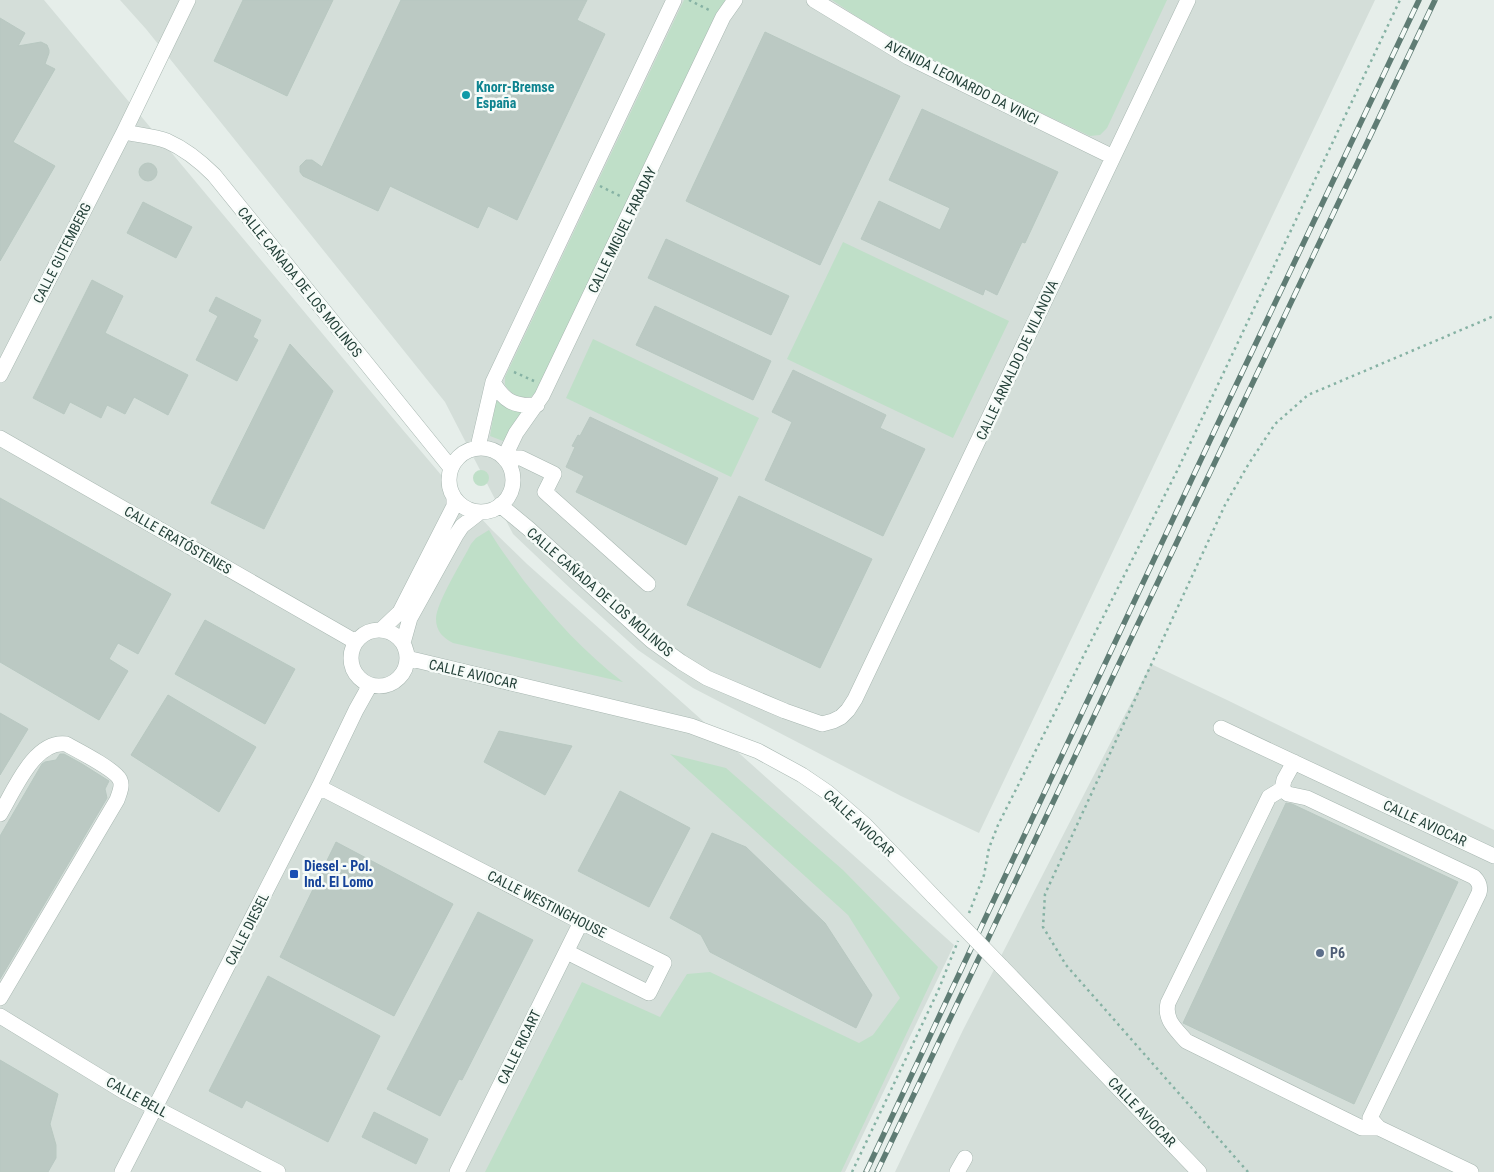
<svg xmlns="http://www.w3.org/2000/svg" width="1494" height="1172" font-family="'Roboto Condensed',sans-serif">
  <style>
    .built { fill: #d4ded9 }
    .green { fill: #bfdfc8 }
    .building { fill: #bbc9c3; stroke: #b8c8c1 }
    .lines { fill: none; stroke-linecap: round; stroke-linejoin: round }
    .minor-casing { stroke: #a8b7b1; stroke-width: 16 }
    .path { stroke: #86b2a4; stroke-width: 2.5; stroke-dasharray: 2.5 4; stroke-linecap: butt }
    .minor { stroke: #fff; stroke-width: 15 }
    .rail-casing { stroke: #5f7c74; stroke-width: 5.5 }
    .rail { stroke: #f6fbf8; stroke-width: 4; stroke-dasharray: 11; stroke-linecap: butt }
    .minor-bridge-casing { stroke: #a8b7b1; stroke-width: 16; stroke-linecap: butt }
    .minor-bridge { stroke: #fff; stroke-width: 15 }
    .culture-dot { fill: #0f9aa8; stroke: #f6fbf8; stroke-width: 2 }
    .transit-dot { fill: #1a4fb4; stroke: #f6fbf8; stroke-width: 2 }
    .service-dot { fill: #5c6f8a; stroke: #f6fbf8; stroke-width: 2 }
    .labels { text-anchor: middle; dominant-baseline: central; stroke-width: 5; stroke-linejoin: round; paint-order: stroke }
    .street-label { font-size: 14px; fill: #244139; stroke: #f6fbf8 }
    .culture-label { font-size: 14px; font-weight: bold; fill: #0d838f; stroke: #f6fbf8; text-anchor: start }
    .transit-label { font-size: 14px; font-weight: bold; fill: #164399; stroke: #f6fbf8; text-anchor: start }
    .service-label { font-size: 14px; font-weight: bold; fill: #4e5e75; stroke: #f6fbf8; text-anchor: start }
  </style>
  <rect width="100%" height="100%" fill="#e6eeea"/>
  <path class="built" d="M0,0H44L397,423L442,476L492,530L527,564L954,945L845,1172H0Z
    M120,0H1375L979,833L901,796L693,688L638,650L571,589L513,534L445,402L146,29Z
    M1151,664L1227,700L1494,830V1172H895L963,1030Z"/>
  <path class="green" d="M684,0H726L715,18L538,390L530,398C519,398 512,395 505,385V377Z
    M832,0H1167L1107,128L1100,135L1090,136C1002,94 912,55 832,0Z
    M843,242L1009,321L953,438L787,359Z
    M593,339L759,418L731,477L566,398Z
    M496,400C505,407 513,411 525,412L503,441L490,436Z
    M473 478a8 8 0 1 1 16 0a8 8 0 1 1-16 0Z
    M489,530C499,548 512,564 524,581C554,619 585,653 623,682L453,643C443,638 436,631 436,619C436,603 463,560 471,544L476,538Z
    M670,754L726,768L843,870L938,967L841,1172H485L582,982L660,1017L687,974L710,972L859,1043L873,1035L900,998L848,915Z"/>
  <path class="building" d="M243,0H333L287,96L214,61Z
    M401,0H587L577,20L605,34L517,220L488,206L478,228L390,186L378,211L303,176L300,172V166L306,160H312L322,167Z
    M0,18L25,33L18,46L41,42L47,45L49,50V53L45,64L55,69L13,142L55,166L0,261Z
    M765,32L900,96L820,265L686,201Z
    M922,109L1058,172L1025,243L1022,242L997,295L985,289L983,295L861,239L879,201L940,230L950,208L889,180Z
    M139 172a9 9 0 1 1 18 0a9 9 0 1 1-18 0Z
    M143,202L192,227L176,258L127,233Z
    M666,239L789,296L771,335L648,278Z
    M92,280L123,296L105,333L188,375L168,415L134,397L125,414L107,405L101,418L70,402L64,414L33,398Z
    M216,297L261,320L253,337L258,340L237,381L196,360L218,316L209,311Z
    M655,306L771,361L753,400L636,345Z
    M290,344L333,391L264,529L211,503Z
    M793,370L886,415L880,428L925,449L883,536L765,480L792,422L772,412Z
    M590,417L718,478L686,545L576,492L584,476L566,467L575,447L572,446L578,435L580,436Z
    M739,496L872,559L820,668L687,605Z
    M0,498L171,594L138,654L118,643L109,659L128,671L99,720L0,662Z
    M205,620L295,669L265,724L175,674Z
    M168,695L256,747L219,812L131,755Z
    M0,713L28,729L0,775Z
    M499,731L572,746L545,795L484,762Z
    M60,754H64L82,764L109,781L105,789L107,798L0,979V836L42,764L45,762L56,760Z
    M620,791L690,828L649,907L578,871Z
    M1286,803L1292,804L1458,882L1354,1104L1183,1023Z
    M712,833L746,847L825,923L872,995L856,1028L710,952L701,935L670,918Z
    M336,842L453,904L394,1016L280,957Z
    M478,912L533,940L462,1080L459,1079L440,1116L387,1089Z
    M268,976L380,1036L328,1142L246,1100L242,1108L209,1091Z
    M0,1060L58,1094L50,1124L56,1145V1158L48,1172H0Z
    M374,1112L428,1139L416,1164L362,1137Z"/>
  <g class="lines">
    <defs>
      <path id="minor" d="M814,0L908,57L1113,157
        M124,132C138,135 154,136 167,141C185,149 200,161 214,175L451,468
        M0,375L124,132L188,0
        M493,382C504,401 514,407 537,405
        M0,438L356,642
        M478,447L493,382L674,0
        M449 480a32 32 0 1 1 64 0a32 32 0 1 1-64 0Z
        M504,458L516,433L542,396L723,17L735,0
        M504,458H521L554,474L545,492L648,584
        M500,505L529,529L652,641L681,662L707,678L785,711L822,724L833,721L841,717L848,710L855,699L1188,0
        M381,630L400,612L454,506V498
        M351 658a28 28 0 1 1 56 0a28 28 0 1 1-56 0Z
        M403,643L410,618L456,535L462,526L480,512
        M407,658L691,726L758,751L802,775L827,792L865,825L934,897
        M1221,728L1494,856
        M1294,762L1284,780L1282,789L1269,797L1168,1003C1164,1020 1176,1029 1186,1041L1362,1128H1379
        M319,787L581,922L664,963L649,993L567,952
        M1282,789L1288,794L1307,798L1474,877C1479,882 1481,886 1479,893L1370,1118L1379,1128L1471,1172
        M0,814C14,791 34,740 66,744C77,750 116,770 120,780C123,786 119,794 117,800L0,998
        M1001,966L1199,1172
        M0,1016L123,1091L278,1172
        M122,1172L319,787L356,710L370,685
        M457,1172L581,922
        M957,1172L965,1158"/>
    </defs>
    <use href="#minor" class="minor-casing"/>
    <path class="path" d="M689,0L711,11
      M600,186L622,197
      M514,372L534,381
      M969,913L984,875L989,848L998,825L1178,469L1400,0
      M852,1172L938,991L958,941
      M1248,1172L1066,965L1043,927L1045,894L1225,505L1248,465L1275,424L1308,395L1494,316"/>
    <use href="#minor" class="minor"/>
    <defs>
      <path id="rail" d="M866,1172L1229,400L1419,0
        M877,1172L1435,0"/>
    </defs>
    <use href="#rail" class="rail-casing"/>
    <use href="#rail" class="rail"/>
    <defs>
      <path id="minor-bridge" d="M934,897L1001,966"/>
    </defs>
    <use href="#minor-bridge" class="minor-bridge-casing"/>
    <use href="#minor-bridge" class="minor-bridge"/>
  </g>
  <circle class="culture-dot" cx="466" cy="95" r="5"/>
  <rect class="transit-dot" x="289" y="869" width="10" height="10" rx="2.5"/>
  <circle class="service-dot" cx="1320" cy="953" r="5"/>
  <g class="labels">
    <g class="street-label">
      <text transform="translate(962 82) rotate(27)">AVENIDA LEONARDO DA VINCI</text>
      <text transform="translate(622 230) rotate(-64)">CALLE MIGUEL FARADAY</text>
      <text transform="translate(62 253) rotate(-63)">CALLE GUTEMBERG</text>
      <text transform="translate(300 282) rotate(51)">CALLE CAÑADA DE LOS MOLINOS</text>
      <text transform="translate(1017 360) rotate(-65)">CALLE ARNALDO DE VILANOVA</text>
      <text transform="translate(178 540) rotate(30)">CALLE ERATÓSTENES</text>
      <text transform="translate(600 592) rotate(41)">CALLE CAÑADA DE LOS MOLINOS</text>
      <text transform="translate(473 674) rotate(13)">CALLE AVIOCAR</text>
      <text transform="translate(859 823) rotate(43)">CALLE AVIOCAR</text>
      <text transform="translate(1425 823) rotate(25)">CALLE AVIOCAR</text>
      <text transform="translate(547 904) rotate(27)">CALLE WESTINGHOUSE</text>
      <text transform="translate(247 929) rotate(-63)">CALLE DIESEL</text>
      <text transform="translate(519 1047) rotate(-64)">CALLE RICART</text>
      <text transform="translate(137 1097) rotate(29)">CALLE BELL</text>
      <text transform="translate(1142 1112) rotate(46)">CALLE AVIOCAR</text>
    </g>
    <g class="culture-label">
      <text x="476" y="87">Knorr-Bremse<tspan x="476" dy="16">España</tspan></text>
    </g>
    <g class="transit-label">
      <text x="304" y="866">Diesel - Pol.<tspan x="304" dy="16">Ind. El Lomo</tspan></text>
    </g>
    <g class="service-label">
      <text x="1330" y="953">P6</text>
    </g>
  </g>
</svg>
